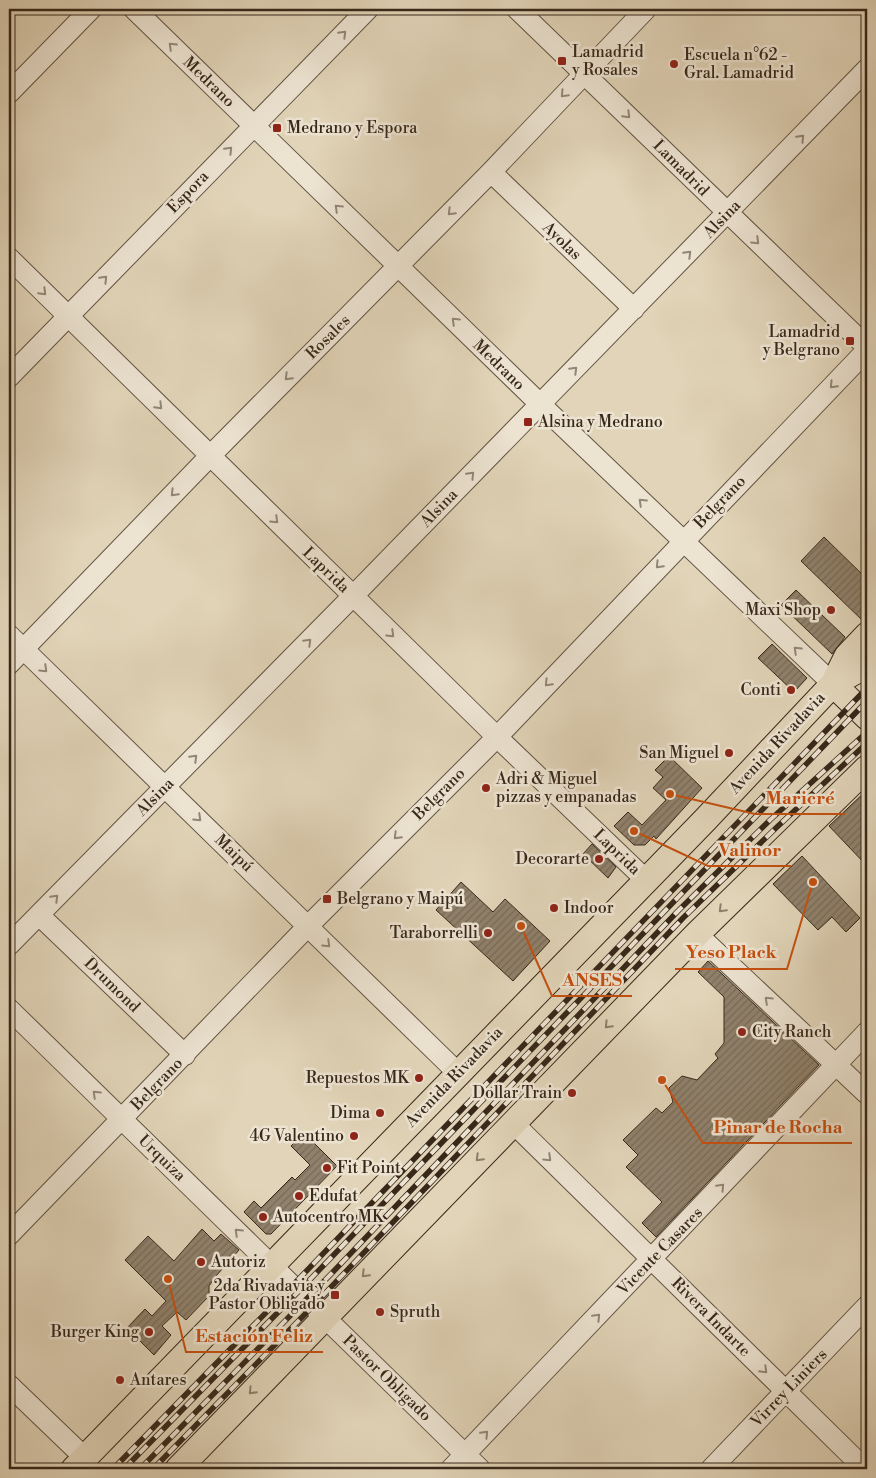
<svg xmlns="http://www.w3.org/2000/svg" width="876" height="1478" font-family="'Libre Bodoni',serif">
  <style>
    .building { fill: url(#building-hatch); stroke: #38281a }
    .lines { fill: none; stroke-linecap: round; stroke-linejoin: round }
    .minor-casing { stroke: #625342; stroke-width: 22 }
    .major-casing { stroke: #38281a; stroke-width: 27 }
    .minor { stroke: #ece3d1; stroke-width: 20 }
    .major { stroke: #e1d4b8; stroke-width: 25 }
    .rail-casing { stroke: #38281a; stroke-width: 5.5 }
    .rail { stroke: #ece3d1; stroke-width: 4; stroke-dasharray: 11; stroke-linecap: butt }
    .oneway { stroke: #928676 }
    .oneway2 { stroke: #8c7e69 }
    .poi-dot { fill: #8f2418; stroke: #ece3d1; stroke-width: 2 }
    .labels { text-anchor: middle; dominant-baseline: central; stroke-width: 5; stroke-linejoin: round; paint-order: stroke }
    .poi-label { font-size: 16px; fill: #38281a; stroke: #ece3d1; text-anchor: start }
    .street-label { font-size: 16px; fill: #38281a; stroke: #ece3d1 }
    .leader { fill: none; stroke: #c54f0f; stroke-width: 2 }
    .callout-dot { fill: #c54f0f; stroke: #ece3d1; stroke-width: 2 }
    .callout-label { font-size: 18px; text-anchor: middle; font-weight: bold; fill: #c54f0f; stroke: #ece3d1; stroke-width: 5; stroke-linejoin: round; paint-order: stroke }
  </style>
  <defs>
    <pattern id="building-hatch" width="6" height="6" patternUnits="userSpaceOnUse" patternTransform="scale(1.25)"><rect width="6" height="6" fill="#90816c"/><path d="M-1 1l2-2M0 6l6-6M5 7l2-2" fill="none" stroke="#776a58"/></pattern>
  </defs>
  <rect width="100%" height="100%" fill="#e1d4b8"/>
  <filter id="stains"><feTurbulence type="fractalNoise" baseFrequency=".004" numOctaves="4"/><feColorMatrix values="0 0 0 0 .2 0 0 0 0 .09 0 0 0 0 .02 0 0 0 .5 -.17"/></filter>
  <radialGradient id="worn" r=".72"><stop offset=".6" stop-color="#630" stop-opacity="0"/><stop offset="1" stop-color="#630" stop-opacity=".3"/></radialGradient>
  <path class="building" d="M824,537L867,579V621H863L801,561Z
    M796,590L845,637L832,654L781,605Z
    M772,644L807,678L794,692L758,658Z
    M669,756L702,788L656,839L654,836L645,845H634L614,826L628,812L642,825L666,800L653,788L663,777L655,770Z
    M867,790V866L829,826Z
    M592,844L616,867L608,878L583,854Z
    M802,856L860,918L846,932L832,917L818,930L773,884Z
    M461,882L493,912L505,899L550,941L513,981L436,910Z
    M708,961L819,1065L656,1237L642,1223L662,1202L626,1167L638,1155L623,1140L656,1108L662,1113L673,1102L669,1088L682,1076L697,1080L718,1058L715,1054L724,1043V997L698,972Z
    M304,1133L337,1166L271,1234H266L244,1212L254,1201L261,1208L292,1177L295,1180L310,1165L291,1146Z
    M202,1229L214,1241L221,1234L239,1250L216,1276L209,1286V1296L186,1320L177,1312L162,1326L171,1335L154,1355L127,1328L145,1309L152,1316L166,1301L125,1260L148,1236L174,1261Z"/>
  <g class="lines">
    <defs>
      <path id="minor" d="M134,9L540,404L833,684
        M517,9L867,347
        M9,93L91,9
        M491,172L634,309
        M9,258L497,737L646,880
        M9,377L368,9
        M9,635L458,1073
        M9,664L210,456L491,172L646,9
        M39,915L185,1055
        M697,934L867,1094
        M9,945L353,596L867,69
        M9,1009L480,1469
        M513,1123L865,1469
        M9,1235L308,926L497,737L867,350
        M9,1385L85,1458
        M451,1469L867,1032
        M711,1469L867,1306"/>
      <path id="major" d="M833,684L847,656L867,635
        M833,684L867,717
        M74,1469L705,820L833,684L858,670L867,661
        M178,1469L697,934L867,768"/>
    </defs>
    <use href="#minor" class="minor-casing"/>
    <use href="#major" class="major-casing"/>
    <use href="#minor" class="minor"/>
    <use href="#major" class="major"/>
    <defs>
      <path id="rail" d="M113,1469L292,1286L867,688
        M124,1469L298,1292L867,701
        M140,1469L332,1273L677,912L770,820L867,732
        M153,1469L313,1306L683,918L777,827L867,743"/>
    </defs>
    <use href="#rail" class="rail-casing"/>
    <use href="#rail" class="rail"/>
  </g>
  <defs><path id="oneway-chevron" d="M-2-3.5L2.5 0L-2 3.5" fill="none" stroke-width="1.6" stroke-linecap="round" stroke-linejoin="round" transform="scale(1.25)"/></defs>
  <g class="oneway">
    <use href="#oneway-chevron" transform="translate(343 34) rotate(-45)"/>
    <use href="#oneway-chevron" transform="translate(172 46) rotate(-136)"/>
    <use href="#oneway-chevron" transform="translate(564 94) rotate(133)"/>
    <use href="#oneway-chevron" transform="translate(627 115) rotate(45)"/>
    <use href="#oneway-chevron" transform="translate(801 138) rotate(-46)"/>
    <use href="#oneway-chevron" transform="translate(229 150) rotate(-46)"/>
    <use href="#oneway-chevron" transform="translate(338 208) rotate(-136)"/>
    <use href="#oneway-chevron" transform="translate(451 212) rotate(135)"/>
    <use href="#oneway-chevron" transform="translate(756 241) rotate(44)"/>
    <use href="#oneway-chevron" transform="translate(688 254) rotate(-45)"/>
    <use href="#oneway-chevron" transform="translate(104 279) rotate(-46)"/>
    <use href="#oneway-chevron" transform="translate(43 292) rotate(45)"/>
    <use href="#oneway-chevron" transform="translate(455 321) rotate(-136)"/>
    <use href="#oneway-chevron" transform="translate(574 370) rotate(-45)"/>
    <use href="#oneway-chevron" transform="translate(288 377) rotate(135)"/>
    <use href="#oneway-chevron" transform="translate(833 385) rotate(134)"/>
    <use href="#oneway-chevron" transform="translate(159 406) rotate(45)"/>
    <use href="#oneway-chevron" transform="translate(471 475) rotate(-46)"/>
    <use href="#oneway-chevron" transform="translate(174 493) rotate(134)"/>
    <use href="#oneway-chevron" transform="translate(642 502) rotate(-136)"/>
    <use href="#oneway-chevron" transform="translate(275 520) rotate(44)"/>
    <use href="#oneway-chevron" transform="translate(659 565) rotate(134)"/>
    <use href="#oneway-chevron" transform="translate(391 634) rotate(44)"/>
    <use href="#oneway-chevron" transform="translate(308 642) rotate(-45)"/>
    <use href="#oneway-chevron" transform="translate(797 650) rotate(-136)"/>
    <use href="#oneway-chevron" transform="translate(44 669) rotate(44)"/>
    <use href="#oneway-chevron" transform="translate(548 683) rotate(134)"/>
    <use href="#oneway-chevron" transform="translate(194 758) rotate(-45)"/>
    <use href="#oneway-chevron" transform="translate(198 818) rotate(44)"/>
    <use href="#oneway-chevron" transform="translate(397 836) rotate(135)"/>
    <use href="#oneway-chevron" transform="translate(55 898) rotate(-45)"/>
    <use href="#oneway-chevron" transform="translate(327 944) rotate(44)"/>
    <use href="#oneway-chevron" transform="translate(768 1000) rotate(-137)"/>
    <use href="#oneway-chevron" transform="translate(96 1094) rotate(-136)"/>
    <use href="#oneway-chevron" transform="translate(548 1158) rotate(44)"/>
    <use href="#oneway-chevron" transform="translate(721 1187) rotate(-47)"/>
    <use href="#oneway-chevron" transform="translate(238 1232) rotate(-136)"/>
    <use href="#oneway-chevron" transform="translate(597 1317) rotate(-46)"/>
    <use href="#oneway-chevron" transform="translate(764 1370) rotate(45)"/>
    <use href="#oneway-chevron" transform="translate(485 1434) rotate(-46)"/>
  </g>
  <g class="oneway2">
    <use href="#oneway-chevron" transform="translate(722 909) rotate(135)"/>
    <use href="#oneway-chevron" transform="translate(608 1025) rotate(134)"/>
    <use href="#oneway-chevron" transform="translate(479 1158) rotate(135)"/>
    <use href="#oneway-chevron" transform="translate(365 1274) rotate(135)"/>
    <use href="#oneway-chevron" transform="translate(252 1391) rotate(134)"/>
  </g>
  <g class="poi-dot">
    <rect x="557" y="56" width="10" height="10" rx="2.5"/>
    <circle cx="674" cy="64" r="5"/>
    <rect x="272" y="123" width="10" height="10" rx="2.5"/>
    <rect x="845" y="336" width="10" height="10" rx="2.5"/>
    <rect x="523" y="417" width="10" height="10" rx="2.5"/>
    <circle cx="831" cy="610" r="5"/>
    <circle cx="791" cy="690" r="5"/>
    <circle cx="729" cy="753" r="5"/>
    <circle cx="486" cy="788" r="5"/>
    <circle cx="599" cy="859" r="5"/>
    <rect x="322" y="894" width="10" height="10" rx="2.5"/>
    <circle cx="554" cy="908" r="5"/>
    <circle cx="488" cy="933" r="5"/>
    <circle cx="742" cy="1032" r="5"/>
    <circle cx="419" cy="1078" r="5"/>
    <circle cx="572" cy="1093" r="5"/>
    <circle cx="380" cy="1113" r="5"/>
    <circle cx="354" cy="1136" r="5"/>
    <circle cx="327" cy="1168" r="5"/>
    <circle cx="299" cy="1196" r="5"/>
    <circle cx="263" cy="1217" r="5"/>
    <circle cx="201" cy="1262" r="5"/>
    <rect x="330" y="1290" width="10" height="10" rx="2.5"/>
    <circle cx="380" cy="1312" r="5"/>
    <circle cx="149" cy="1332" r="5"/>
    <circle cx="120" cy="1380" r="5"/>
  </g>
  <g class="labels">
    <g class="poi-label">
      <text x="572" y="52">Lamadrid<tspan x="572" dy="18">y Rosales</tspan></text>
      <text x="684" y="55">Escuela n°62 -<tspan x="684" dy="18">Gral. Lamadrid</tspan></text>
      <text x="287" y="128">Medrano y Espora</text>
      <text x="840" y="332" text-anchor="end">Lamadrid<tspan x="840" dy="18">y Belgrano</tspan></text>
      <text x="538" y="422">Alsina y Medrano</text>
      <text x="821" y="610" text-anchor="end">Maxi Shop</text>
      <text x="781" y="690" text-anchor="end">Conti</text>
      <text x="719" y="753" text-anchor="end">San Miguel</text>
      <text x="496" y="779">Adri &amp; Miguel<tspan x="496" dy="18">pizzas y empanadas</tspan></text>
      <text x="589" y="859" text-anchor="end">Decorarte</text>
      <text x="337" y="899">Belgrano y Maipú</text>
      <text x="564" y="908">Indoor</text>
      <text x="478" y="933" text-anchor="end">Taraborrelli</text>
      <text x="752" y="1032">City Ranch</text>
      <text x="409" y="1078" text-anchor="end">Repuestos MK</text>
      <text x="562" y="1093" text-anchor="end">Dollar Train</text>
      <text x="370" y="1113" text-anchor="end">Dima</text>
      <text x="344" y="1136" text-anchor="end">4G Valentino</text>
      <text x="337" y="1168">Fit Point</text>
      <text x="309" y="1196">Edufat</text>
      <text x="273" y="1217">Autocentro MK</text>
      <text x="211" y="1262">Autoriz</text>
      <text x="325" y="1286" text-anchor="end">2da Rivadavia y<tspan x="325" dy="18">Pastor Obligado</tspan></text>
      <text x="390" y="1312">Spruth</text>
      <text x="139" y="1332" text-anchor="end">Burger King</text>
      <text x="130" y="1380">Antares</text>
    </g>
    <g class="street-label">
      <text transform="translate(209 82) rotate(44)">Medrano</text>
      <text transform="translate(681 168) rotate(45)">Lamadrid</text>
      <text transform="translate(188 192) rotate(-46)">Espora</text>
      <text transform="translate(722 219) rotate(-46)">Alsina</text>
      <text transform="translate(562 241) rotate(44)">Ayolas</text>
      <text transform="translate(328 337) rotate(-45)">Rosales</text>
      <text transform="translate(499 365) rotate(44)">Medrano</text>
      <text transform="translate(720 502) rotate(-46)">Belgrano</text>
      <text transform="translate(439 508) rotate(-46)">Alsina</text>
      <text transform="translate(326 570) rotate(44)">Laprida</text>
      <text transform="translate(777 743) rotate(-47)">Avenida Rivadavia</text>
      <text transform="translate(439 794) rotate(-45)">Belgrano</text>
      <text transform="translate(155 797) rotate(-45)">Alsina</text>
      <text transform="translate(617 852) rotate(44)">Laprida</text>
      <text transform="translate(234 853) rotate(44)">Maipú</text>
      <text transform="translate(112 985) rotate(44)">Drumond</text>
      <text transform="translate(454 1077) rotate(-46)">Avenida Rivadavia</text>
      <text transform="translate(157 1084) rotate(-46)">Belgrano</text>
      <text transform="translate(162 1158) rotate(44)">Urquiza</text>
      <text transform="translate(660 1251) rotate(-46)">Vicente Casares</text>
      <text transform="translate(711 1317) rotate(45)">Rivera Indarte</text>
      <text transform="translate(387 1378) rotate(44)">Pastor Obligado</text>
      <text transform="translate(789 1388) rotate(-46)">Virrey Liniers</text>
    </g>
  </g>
  <path class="leader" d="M670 794L755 814H845M634 831L708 866H791M813 882L787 969H675M521 926L552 996H632M662 1080L703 1143H852M168 1279L186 1352H323"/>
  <g class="callout-dot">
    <circle cx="670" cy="794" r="5"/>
    <circle cx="634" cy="831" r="5"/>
    <circle cx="813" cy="882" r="5"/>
    <circle cx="521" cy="926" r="5"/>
    <circle cx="662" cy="1080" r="5"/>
    <circle cx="168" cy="1279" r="5"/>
  </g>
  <g class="callout-label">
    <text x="800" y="804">Maricré</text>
    <text x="750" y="856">Valinor</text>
    <text x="731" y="958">Yeso Plack</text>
    <text x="592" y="986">ANSES</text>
    <text x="778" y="1133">Pinar de Rocha</text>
    <text x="254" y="1342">Estación Feliz</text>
  </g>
  <rect width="876" height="1478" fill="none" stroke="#e1d4b8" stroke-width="30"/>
  <rect x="10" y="10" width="856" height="1458" fill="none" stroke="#38281a" stroke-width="2.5"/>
  <rect x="15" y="15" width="846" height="1448" fill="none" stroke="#38281a"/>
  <rect width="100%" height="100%" filter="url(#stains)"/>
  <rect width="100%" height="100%" fill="url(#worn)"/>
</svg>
